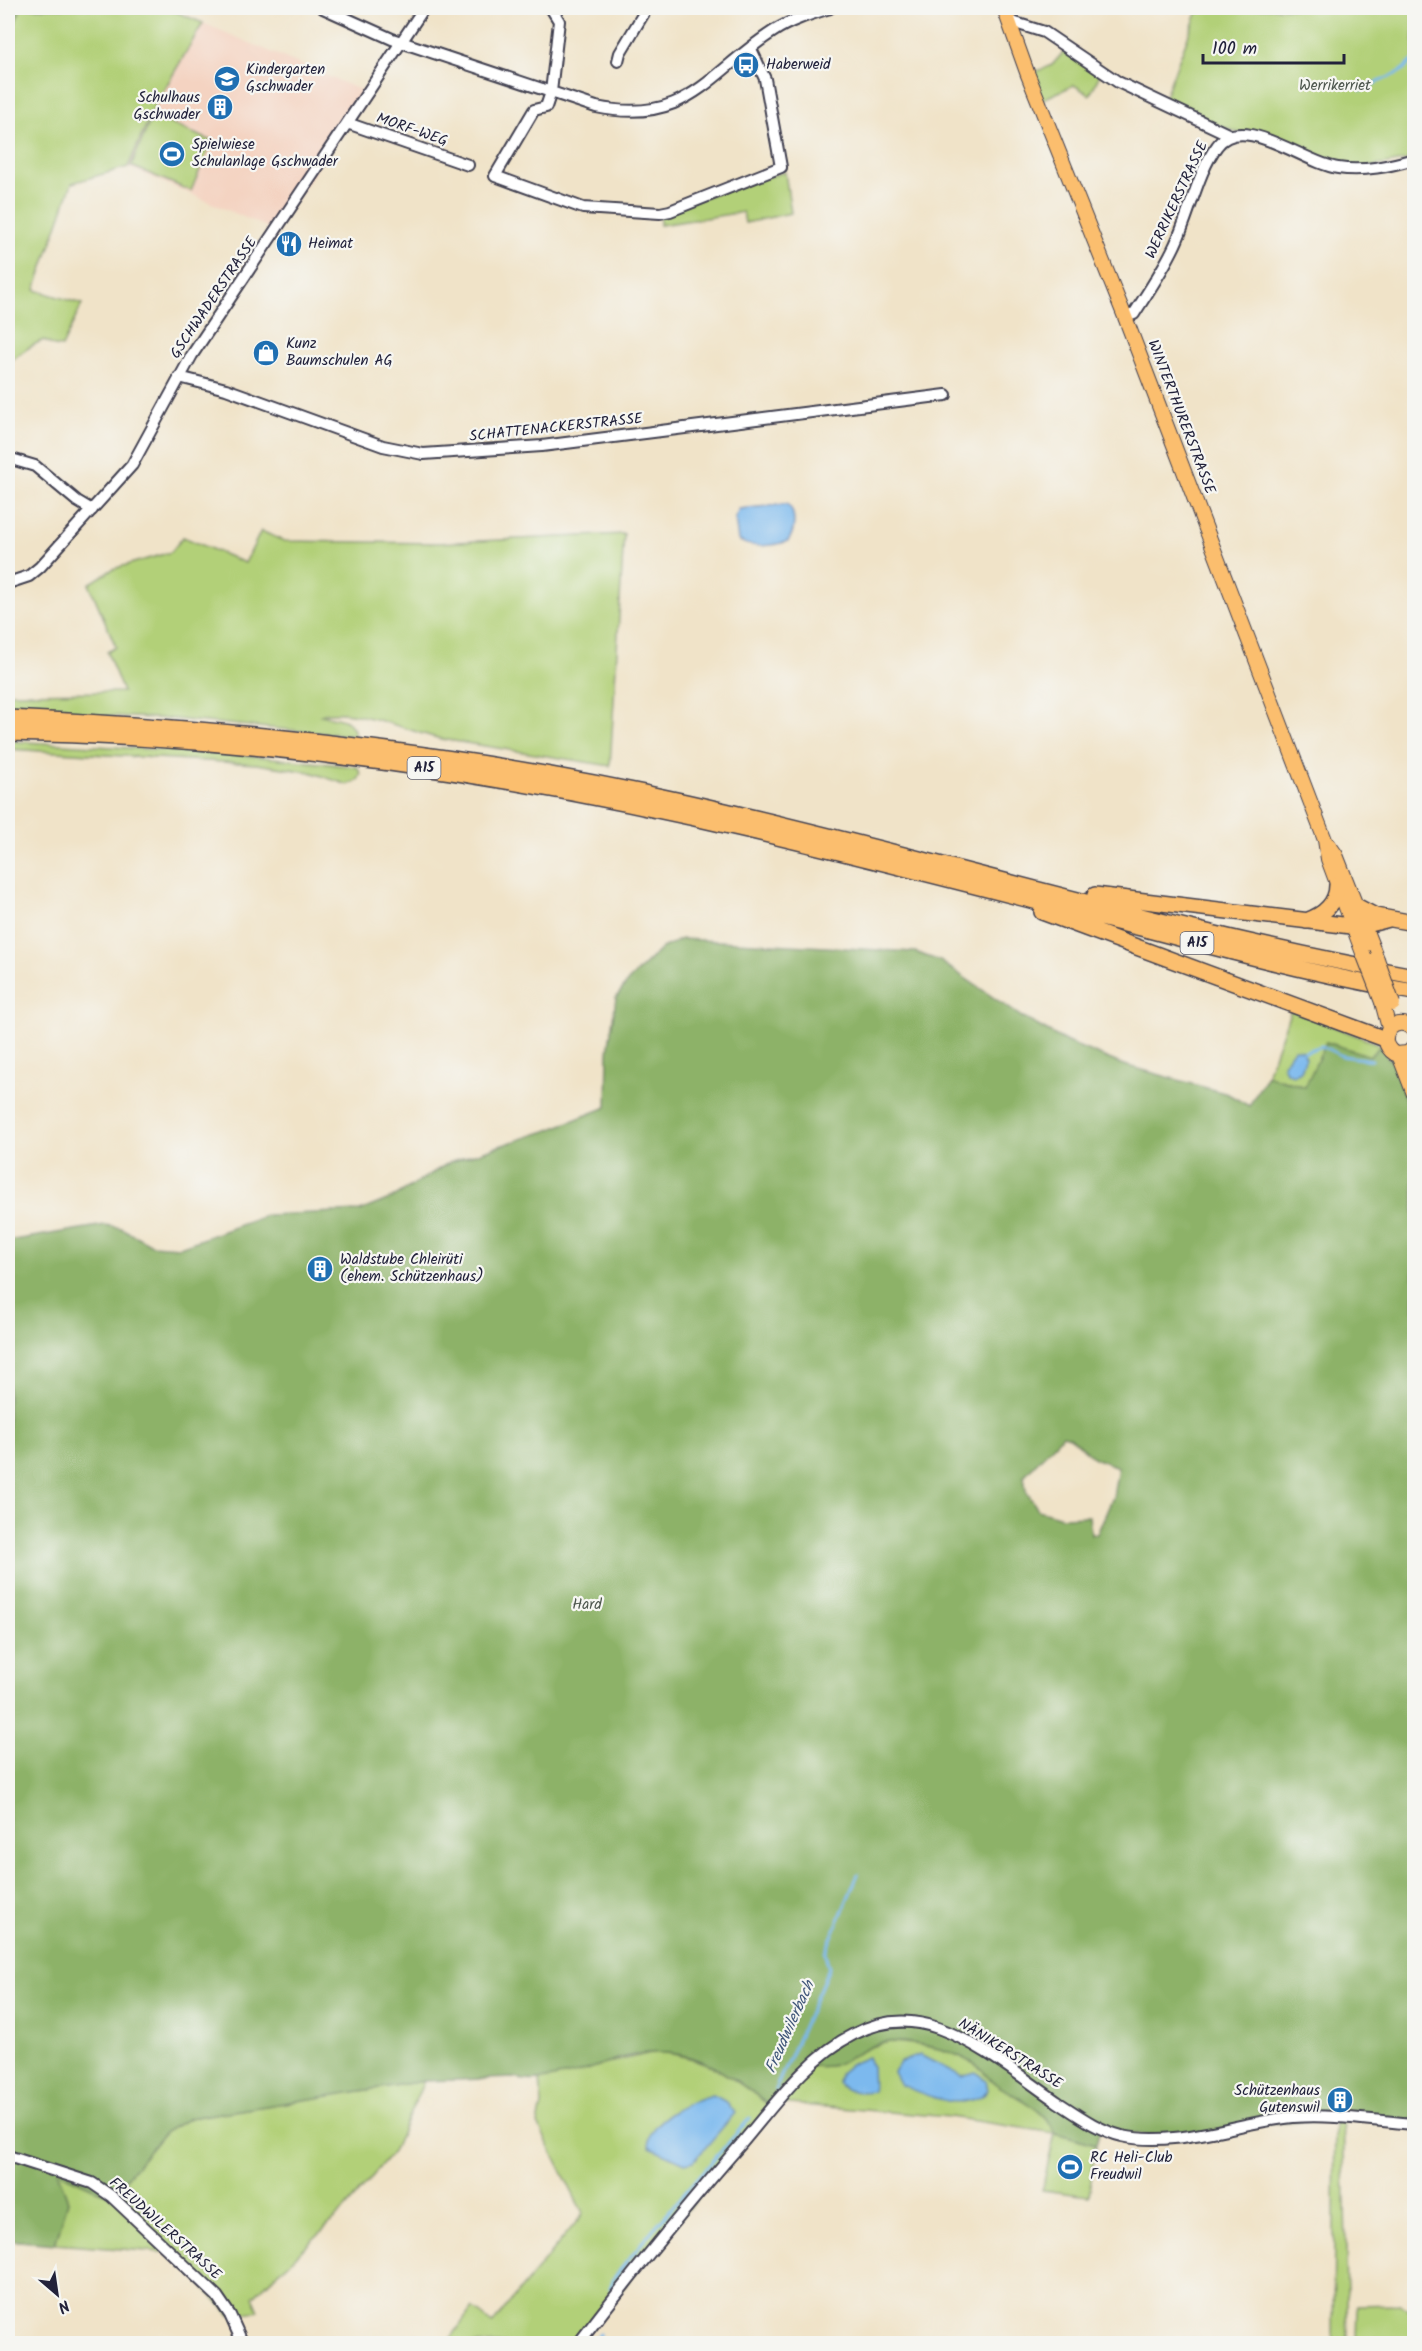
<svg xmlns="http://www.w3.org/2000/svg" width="1422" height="2351" font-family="Kalam,sans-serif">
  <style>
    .built { fill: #f4d3c1 }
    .green { fill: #b2d078; stroke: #6a795a; stroke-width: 1.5 }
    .forest { fill: #8db268; stroke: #586a52; stroke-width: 1.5; fill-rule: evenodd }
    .water { fill: #7bb9ee; stroke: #4e6e94; stroke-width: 1.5 }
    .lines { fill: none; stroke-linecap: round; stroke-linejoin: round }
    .stream { stroke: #7bb9ee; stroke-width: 3 }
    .minor-casing { stroke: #413f50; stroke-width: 14 }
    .major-casing { stroke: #413f50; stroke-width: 16 }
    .highway-casing { stroke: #413f50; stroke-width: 18 }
    .minor { stroke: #fff; stroke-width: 10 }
    .major { stroke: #fbbe6e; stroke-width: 14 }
    .highway { stroke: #fbbe6e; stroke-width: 15 }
    .major-bridge-casing { stroke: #413f50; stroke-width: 16; stroke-linecap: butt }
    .major-bridge { stroke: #fbbe6e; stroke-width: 14 }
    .labels { text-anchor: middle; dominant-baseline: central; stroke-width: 4.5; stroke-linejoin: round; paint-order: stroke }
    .shield { fill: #f6f6f2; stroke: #626272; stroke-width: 1.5 }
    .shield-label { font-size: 14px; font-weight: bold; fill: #22223b }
    .poi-label { font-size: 15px; fill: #22223b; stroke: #f6f6f2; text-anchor: start }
    .park-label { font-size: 15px; fill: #4d564d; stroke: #f6f6f2 }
    .street-label { font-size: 15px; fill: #22223b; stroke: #f6f6f2 }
    .water-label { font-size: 16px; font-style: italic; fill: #41577a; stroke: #f6f6f2 }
  </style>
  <rect width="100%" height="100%" fill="#f6f6f2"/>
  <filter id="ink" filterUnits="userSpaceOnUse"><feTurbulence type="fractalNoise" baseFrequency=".0167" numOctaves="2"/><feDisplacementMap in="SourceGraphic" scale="12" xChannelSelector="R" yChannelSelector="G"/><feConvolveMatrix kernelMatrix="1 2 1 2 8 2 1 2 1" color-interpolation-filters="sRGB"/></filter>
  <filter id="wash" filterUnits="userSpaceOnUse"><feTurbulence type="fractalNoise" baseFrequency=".008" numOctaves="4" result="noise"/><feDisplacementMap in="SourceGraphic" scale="24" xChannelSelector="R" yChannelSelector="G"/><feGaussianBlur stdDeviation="1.35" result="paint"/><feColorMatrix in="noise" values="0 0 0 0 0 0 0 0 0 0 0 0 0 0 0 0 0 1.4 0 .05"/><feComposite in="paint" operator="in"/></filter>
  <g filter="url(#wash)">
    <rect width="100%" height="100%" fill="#f0e3c8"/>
    <path class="built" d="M203,23L367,93L276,231L128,167L154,107Z"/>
    <path class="green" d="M21,8H167L203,23L154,107L128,167L72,183L35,290L82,304L62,347L54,346L44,340C35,343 15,356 8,364V40Z
      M1199,8H1414V159L1355,170L1239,133L1162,104Z
      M1068,47L1101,72L1090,95L1074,85L1039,101L1028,75L1052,65Z
      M152,116L212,141L191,191L131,166Z
      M785,172L791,213L745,223L743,212L660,225V213L738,185Z
      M261,531L284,541L436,543L624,534L610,766L441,739C410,732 350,705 321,715C335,718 354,718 355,736L173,719L8,711V693L123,692L107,652L116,647L89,584L113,569L171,552L183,537L245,563Z
      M8,741L234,754L357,767L361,774L358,780L348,785L310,772L256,764L8,749Z
      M1291,1010L1378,1044L1380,1046L1370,1056L1305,1088L1267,1075Z
      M1412,1051L1414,1125L1390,1059L1395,1054Z
      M887,2042C918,2043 955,2048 980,2068C986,2072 990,2080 996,2084C1019,2100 1043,2106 1056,2133L1096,2144L1089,2196L1042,2190L1055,2133L950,2117L776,2103L810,2066H830L859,2050Z
      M659,2052C711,2058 731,2077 772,2107L578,2343L447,2344L472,2308L492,2324L583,2214L538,2124L542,2105L540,2080C581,2073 618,2058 659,2052Z
      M424,2081L393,2152L345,2209L253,2297L259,2311L230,2315L170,2250L161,2252L55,2244L68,2201L57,2171L111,2196L165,2132L189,2118Z
      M1335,2108H1343L1348,2343L1333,2344Z
      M1400,2304L1409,2311L1414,2343H1356L1357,2305Z"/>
    <path class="forest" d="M8,8H21L8,40Z
      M682,939L915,952L940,961L1022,1017L1067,1042L1121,1064L1228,1094L1249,1106L1267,1075L1305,1087L1326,1042L1370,1056L1380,1046L1393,1064L1414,1125V2124L1336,2116L1164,2138L1100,2129L1096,2144L1056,2133C1043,2107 1019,2100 996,2084C990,2080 986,2073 980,2068C960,2052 914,2040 888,2042C865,2044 848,2063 829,2066C823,2067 816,2066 810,2066L772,2107C725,2072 689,2041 626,2057C607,2061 589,2071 569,2075C550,2078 533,2084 515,2078L424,2081L189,2118L165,2132L111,2196L57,2171L68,2201L55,2244L8,2240V1241L105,1225L121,1228L152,1245L180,1247L267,1215L360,1211L392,1198L450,1162L546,1131L607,1107L608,1052L616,998L628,981L662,948ZM1063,1435L1070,1437L1094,1458L1118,1467L1113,1497L1097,1534H1091L1089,1516L1062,1517L1038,1510L1026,1491L1024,1476Z"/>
    <path class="water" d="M787,504C797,512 795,532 788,541C774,546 750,549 738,540L735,518L739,509Z
      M1294,1049L1302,1050L1306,1057L1301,1071L1293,1075L1286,1072L1283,1064Z
      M920,2055L961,2076L976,2072L986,2081L988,2090C966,2114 927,2096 901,2085L894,2072L900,2062Z
      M868,2057L872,2067L873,2091C860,2092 847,2094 838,2083L840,2073L851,2064Z
      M712,2095L727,2102L735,2113L694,2161L685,2163L650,2147C641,2122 693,2100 712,2095Z"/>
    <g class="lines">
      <path class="stream" d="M1361,90L1400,72L1414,60
        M1304,1052L1322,1046L1342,1056L1372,1060
        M775,2090L829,1968L825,1953L858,1874
        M610,2288L614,2278L644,2240L750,2118
        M593,2344L600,2334"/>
    </g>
  </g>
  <g filter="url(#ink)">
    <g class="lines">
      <defs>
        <path id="minor" d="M323,8L392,39L596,107C688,126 708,73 774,31C791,20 811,14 830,8
          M551,8L559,21L551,92L546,107L534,110L495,176L583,208L660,213L670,211L781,167L765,79L751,49
          M1009,21L1044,32L1118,82L1230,135
          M618,61L620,53L647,8
          M347,123L468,165
          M1125,317L1134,314C1148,292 1163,270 1174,247C1189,217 1198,171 1217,146C1242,111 1305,164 1338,168C1364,172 1390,166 1414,159
          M179,377L226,389L383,446L423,454L542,446L946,395
          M8,458L35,466L77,501L92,510
          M8,583L29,576L40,567L132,465L192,355L424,8
          M8,2156L92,2183L111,2196L217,2296L230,2315L243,2344
          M578,2344C631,2275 685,2208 742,2143C775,2104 808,2057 854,2034C881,2020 910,2018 938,2028C982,2044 1021,2077 1059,2103C1079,2116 1098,2130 1122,2136C1177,2148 1237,2122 1293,2117C1334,2114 1374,2121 1414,2124"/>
        <path id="major" d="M1004,8L1028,75L1125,317L1325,840L1328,859L1363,953
          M1329,845L1336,855L1377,959
          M1382,1002L1389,1028
          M1414,1031C1397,1010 1372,1039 1395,1054L1408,1053L1414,1047
          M1399,1055L1414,1094"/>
        <path id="highway" d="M8,718C236,728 463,752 686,802C930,856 1169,932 1414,976
          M8,733C260,737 511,774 756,832C885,862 1013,896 1141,928C1231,952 1322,976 1414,992
          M1095,895L1359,927L1389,919
          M1358,907L1375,916L1414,923
          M1042,912L1385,1039
          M1306,921C1323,915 1337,904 1337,885"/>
      </defs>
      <use href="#minor" class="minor-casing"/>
      <use href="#major" class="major-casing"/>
      <use href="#highway" class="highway-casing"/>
      <use href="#minor" class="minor"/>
      <use href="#major" class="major"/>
      <use href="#highway" class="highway"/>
      <defs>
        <path id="major-bridge" d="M1363,953L1382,1002
          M1377,959L1393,1004"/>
      </defs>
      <use href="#major-bridge" class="major-bridge-casing"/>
      <use href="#major-bridge" class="major-bridge"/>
    </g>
  </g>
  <defs>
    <symbol id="bus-disc" viewBox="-11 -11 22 22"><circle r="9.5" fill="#1f6fb2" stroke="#f6f6f2"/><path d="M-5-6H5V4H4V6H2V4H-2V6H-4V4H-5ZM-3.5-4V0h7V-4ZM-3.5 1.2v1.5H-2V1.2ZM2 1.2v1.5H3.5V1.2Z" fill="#fff"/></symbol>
    <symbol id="school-disc" viewBox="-11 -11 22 22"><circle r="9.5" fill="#1f6fb2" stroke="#f6f6f2"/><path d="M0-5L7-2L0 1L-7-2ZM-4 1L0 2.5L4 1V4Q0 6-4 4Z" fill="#fff"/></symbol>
    <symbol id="building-disc" viewBox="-11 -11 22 22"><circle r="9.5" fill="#1f6fb2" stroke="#f6f6f2"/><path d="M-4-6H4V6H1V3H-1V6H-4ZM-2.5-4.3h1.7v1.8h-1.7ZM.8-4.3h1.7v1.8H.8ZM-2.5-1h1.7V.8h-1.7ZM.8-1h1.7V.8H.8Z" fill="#fff"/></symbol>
    <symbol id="stadium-disc" viewBox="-11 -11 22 22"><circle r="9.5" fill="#1f6fb2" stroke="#f6f6f2"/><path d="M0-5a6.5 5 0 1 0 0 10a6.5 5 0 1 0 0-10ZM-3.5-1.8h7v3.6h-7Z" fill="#fff"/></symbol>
    <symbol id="restaurant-disc" viewBox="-11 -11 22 22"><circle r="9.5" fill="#1f6fb2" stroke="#f6f6f2"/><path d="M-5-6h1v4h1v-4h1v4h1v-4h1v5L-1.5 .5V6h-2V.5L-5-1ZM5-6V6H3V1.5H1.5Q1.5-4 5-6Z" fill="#fff"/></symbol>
    <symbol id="shop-disc" viewBox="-11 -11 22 22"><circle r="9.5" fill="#1f6fb2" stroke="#f6f6f2"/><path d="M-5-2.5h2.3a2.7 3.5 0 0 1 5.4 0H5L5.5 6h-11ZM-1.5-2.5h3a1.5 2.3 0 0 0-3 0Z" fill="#fff"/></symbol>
  </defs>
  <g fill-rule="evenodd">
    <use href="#bus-disc" x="731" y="50" width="30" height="30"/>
    <use href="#school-disc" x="212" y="64" width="30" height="30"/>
    <use href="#building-disc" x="205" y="92" width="30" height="30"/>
    <use href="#stadium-disc" x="157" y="139" width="30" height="30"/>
    <use href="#restaurant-disc" x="274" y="229" width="30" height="30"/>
    <use href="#shop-disc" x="251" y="338" width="30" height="30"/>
    <use href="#building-disc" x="305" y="1254" width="30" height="30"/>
    <use href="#building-disc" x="1325" y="2085" width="30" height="30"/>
    <use href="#stadium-disc" x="1055" y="2152" width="30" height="30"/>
  </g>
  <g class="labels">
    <g class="shield">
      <rect x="407.5" y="757" width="33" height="22" rx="4.5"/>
      <rect x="1180.5" y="932" width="33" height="22" rx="4.5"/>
    </g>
    <g class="shield-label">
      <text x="424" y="768">A15</text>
      <text x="1197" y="943">A15</text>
    </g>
    <g class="poi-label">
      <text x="766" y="65">Haberweid</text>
      <text x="246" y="70">Kindergarten<tspan x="246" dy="17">Gschwader</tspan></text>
      <text x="200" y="98" text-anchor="end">Schulhaus<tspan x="200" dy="17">Gschwader</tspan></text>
      <text x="192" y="145">Spielwiese<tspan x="192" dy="17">Schulanlage Gschwader</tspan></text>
      <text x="308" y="244">Heimat</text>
      <text x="286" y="344">Kunz<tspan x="286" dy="17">Baumschulen AG</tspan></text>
      <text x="340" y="1260">Waldstube Chleirüti<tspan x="340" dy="17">(ehem. Schützenhaus)</tspan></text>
      <text x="1320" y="2091" text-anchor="end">Schützenhaus<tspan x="1320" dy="17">Gutenswil</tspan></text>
      <text x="1090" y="2158">RC Heli-Club<tspan x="1090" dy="17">Freudwil</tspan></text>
    </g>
    <g class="park-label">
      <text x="1335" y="86">Werrikerriet</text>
      <text x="587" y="1605">Hard</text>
    </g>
    <g class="street-label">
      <text transform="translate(412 130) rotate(19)">MORF-WEG</text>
      <text transform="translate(1177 200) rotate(-65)">WERRIKERSTRASSE</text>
      <text transform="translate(214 298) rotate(-56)">GSCHWADERSTRASSE</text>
      <text transform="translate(1181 417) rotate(69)">WINTERTHURERSTRASSE</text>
      <text transform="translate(556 428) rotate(-6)">SCHATTENACKERSTRASSE</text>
      <text transform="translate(1010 2054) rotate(32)">NÄNIKERSTRASSE</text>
      <text transform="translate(165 2229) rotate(42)">FREUDWILERSTRASSE</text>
    </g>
    <g class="water-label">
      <text transform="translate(790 2027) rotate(-66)">Freudwilerbach</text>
    </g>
  </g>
  <rect width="1422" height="2351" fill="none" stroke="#f6f6f2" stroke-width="30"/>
  <g transform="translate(57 2294) rotate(151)" stroke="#f6f6f2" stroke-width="4.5" paint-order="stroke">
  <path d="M0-4.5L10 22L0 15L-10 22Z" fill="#22223b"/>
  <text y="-9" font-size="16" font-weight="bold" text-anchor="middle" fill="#22223b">N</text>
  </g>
  <path d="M1203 54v9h141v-9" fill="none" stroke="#22223b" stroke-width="3"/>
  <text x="1212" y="54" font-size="18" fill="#22223b" stroke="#f6f6f2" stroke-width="4.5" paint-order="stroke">100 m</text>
</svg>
